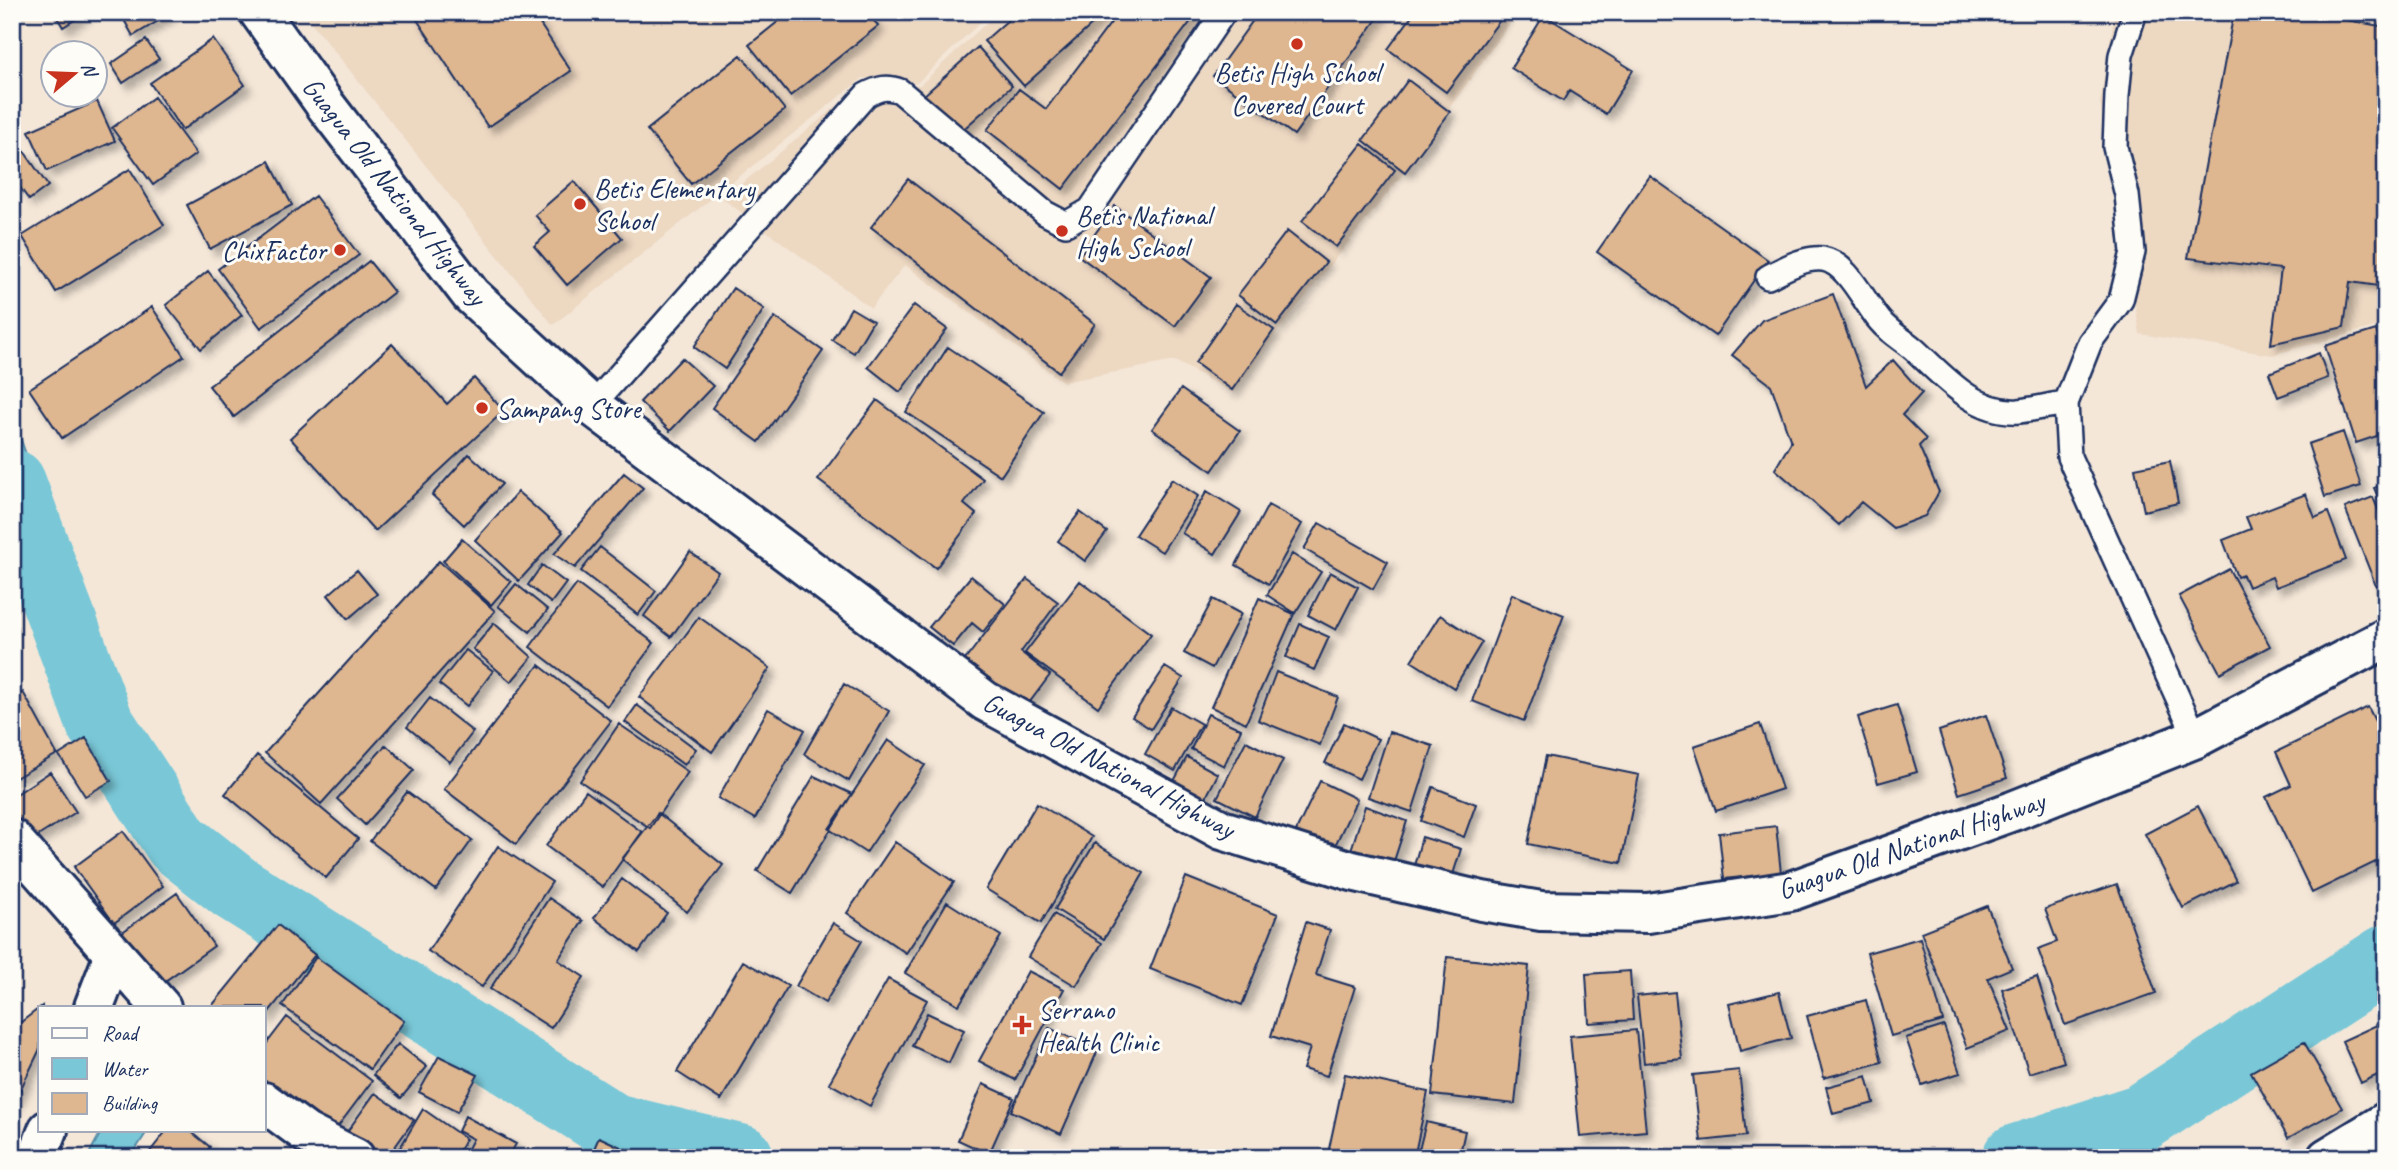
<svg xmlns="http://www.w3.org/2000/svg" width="2398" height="1170" font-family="Caveat,sans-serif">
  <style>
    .built { fill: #edd8c2 }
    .water { fill: #79c7d7; stroke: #538aa7; stroke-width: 2 }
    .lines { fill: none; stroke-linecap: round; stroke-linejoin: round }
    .river { stroke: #79c7d7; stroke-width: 68 }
    .building { fill: #deb68f; stroke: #1b2f5e; stroke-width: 2; filter: url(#shadow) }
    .lane-casing { stroke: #1b2f5e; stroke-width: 28 }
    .secondary-casing { stroke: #1b2f5e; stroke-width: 44 }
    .lane { stroke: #fdfcf7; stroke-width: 23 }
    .secondary { stroke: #fdfcf7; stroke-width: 38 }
    .poi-dot { fill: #c8321e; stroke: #fdfcf7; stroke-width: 2.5 }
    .labels { text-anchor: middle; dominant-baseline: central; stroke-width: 6; stroke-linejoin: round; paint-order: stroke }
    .poi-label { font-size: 28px; fill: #1b2f5e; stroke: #fdfcf7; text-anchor: start }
    .street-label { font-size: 28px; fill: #1b2f5e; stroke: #fdfcf7 }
  </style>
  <defs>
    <filter id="shadow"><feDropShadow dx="6" dy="6" stdDeviation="3.5" flood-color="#0004"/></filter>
  </defs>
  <rect width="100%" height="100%" fill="#f4e7d8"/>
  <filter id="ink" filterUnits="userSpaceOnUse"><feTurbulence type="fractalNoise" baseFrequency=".0143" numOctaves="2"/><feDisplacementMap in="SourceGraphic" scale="14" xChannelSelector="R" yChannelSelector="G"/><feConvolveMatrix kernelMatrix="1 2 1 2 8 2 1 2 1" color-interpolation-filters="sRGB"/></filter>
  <g filter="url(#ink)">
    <path class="built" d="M303,12H991L917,83L863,78L553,325Z
      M998,12H1518L1399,179L1276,333L1233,393L1175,361L1063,382L905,265L871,308L723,199L865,83L920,85Z
      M2117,12H2386V324L2272,355L2140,334L2100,102L2114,17Z"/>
    <path class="water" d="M12,413L111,707L86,721L47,654L12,559Z
      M102,1130H148L130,1158H87Z"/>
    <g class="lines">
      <path class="river" d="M12,483L100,723L178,843L235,888L613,1127L740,1158
        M2016,1158L2143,1117L2386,959"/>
    </g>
    <path class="building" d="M54,12H87L63,27Z
      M133,12H173L133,36L123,18Z
      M412,12H532L571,71L488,127Z
      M790,12H867L878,26L790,96L749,45Z
      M1017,12H1102L1104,14L1024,86L984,41Z
      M1119,12H1198L1063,189L987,130L1019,89L1046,109Z
      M1259,12H1382L1294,135L1213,76Z
      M1415,12H1506L1446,92L1388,49Z
      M2234,12H2301L2386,27V287L2350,282L2344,327L2271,344L2281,269L2188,258Z
      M1544,15L1633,70L1606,114L1569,91L1563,101L1511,68Z
      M213,39L245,85L182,130L150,83Z
      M146,40L159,59L123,83L111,64Z
      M978,47L1012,86L958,134L923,96Z
      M741,55L785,110L691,184L647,130Z
      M1408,80L1450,112L1405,172L1363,140Z
      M154,97L196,154L153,185L112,128Z
      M97,101L115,141L47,171L29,131Z
      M1362,144L1395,170L1336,247L1302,221Z
      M24,151L48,186L29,200L12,176V159Z
      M269,161L292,205L210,249L187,205Z
      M130,169L164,225L56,292L22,236Z
      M1650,176L1768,260L1715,336L1597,252Z
      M908,179L1095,324L1059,372L871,227Z
      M574,181L622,238L567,285L534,246L550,232L535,215Z
      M315,196L359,255L261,328L218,269Z
      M1115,206L1211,277L1175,326L1079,256Z
      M1287,231L1326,262L1277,325L1238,295Z
      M369,261L394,292L234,417L209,386Z
      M208,271L242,315L201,349L166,305Z
      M733,288L764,309L725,369L694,347Z
      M1833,294L1866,386L1893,360L1922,393L1902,415L1926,439L1919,446L1939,492L1925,516L1893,528L1861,502L1839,525L1775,469L1791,442L1771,385L1732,355L1762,320Z
      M1236,304L1274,330L1232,390L1195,363Z
      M914,305L947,329L900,392L868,367Z
      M152,307L184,356L62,438L29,389Z
      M851,308L873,321L854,353L832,340Z
      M775,317L823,351L759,442L712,408Z
      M2376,330L2386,360V433L2356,443L2325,346Z
      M392,344L447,404L474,378L504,411L375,531L290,438Z
      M948,347L1044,412L1001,476L906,412Z
      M2319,353L2328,378L2278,397L2269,373Z
      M682,358L713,386L670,431L640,402Z
      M1181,389L1240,431L1212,471L1152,429Z
      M877,400L983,479L964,504L976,514L936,568L818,480Z
      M2343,432L2361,486L2325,497L2308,444Z
      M469,454L502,484L464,525L432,495Z
      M2170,461L2178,503L2144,511L2135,468Z
      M624,473L643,488L575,568L554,554Z
      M1172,479L1198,496L1162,552L1135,535Z
      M2386,483V514L2374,488Z
      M1207,491L1241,512L1215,554L1182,533Z
      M518,492L563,532L519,581L475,540Z
      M2306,494L2315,518L2328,512L2346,560L2276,587L2272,577L2248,587L2243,575L2237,577L2223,540L2251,529L2246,517Z
      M2373,497L2386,529V582L2376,586L2345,508Z
      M1268,505L1302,524L1269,584L1236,565Z
      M1080,512L1107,532L1085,561L1058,541Z
      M1319,523L1388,562L1373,589L1304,549Z
      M462,539L511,582L491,605L443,561Z
      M600,547L656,591L638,615L581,571Z
      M690,552L718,572L671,637L644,616Z
      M1292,554L1321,572L1295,613L1267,595Z
      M439,561L495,611L321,804L265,753Z
      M542,565L566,583L551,603L528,585Z
      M2229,569L2270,646L2220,673L2179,596Z
      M357,570L377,594L348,619L328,595Z
      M1330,572L1358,587L1336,630L1308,615Z
      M971,576L1005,604L983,632L972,623L953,646L929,627Z
      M1027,579L1058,602L1021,652L1050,675L1026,707L965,660Z
      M1080,581L1151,634L1098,707L1025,653Z
      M516,584L548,610L530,632L498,606Z
      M577,584L654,643L607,706L530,647Z
      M1512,594L1564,615L1524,721L1472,701Z
      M1259,598L1294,614L1246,723L1211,707Z
      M1213,599L1241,614L1212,668L1184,653Z
      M1440,615L1482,642L1454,688L1411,661Z
      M699,617L770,668L712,752L639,697Z
      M494,623L532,657L511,682L473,649Z
      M1300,624L1329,637L1314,670L1286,657Z
      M466,650L493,671L467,706L439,684Z
      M539,665L611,721L516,844L444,789Z
      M1165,667L1183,678L1151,729L1132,717Z
      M1276,672L1338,697L1320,745L1258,720Z
      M844,684L889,711L849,781L804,754Z
      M23,692L57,754L12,780V698Z
      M430,698L473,732L450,762L407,727Z
      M637,705L696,749L684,765L625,722Z
      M1897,705L1917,772L1878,783L1858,717Z
      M1171,707L1201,724L1175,771L1145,754Z
      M2368,707L2381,733L2386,731V829L2384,830L2386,857L2312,893L2266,797L2291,785L2276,752Z
      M768,709L805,730L755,819L718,798Z
      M1208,714L1241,729L1224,766L1191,749Z
      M1986,715L2007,778L1959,794L1939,731Z
      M1344,723L1378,739L1359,779L1325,763Z
      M619,724L688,772L650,828L580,781Z
      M1760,724L1782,789L1716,811L1694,746Z
      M1389,732L1433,746L1412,812L1368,797Z
      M86,738L111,781L85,796L59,755Z
      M888,740L925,765L866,853L829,829Z
      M1246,741L1283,760L1255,817L1217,798Z
      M386,745L414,770L365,825L337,799Z
      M257,755L358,839L326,878L225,794Z
      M1546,756L1639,775L1621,863L1528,844Z
      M1187,757L1218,774L1200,809L1168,792Z
      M50,772L76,812L30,841L12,813V797Z
      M814,776L852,794L792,893L757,871Z
      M1320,781L1357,799L1333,850L1296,831Z
      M1433,787L1476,804L1464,837L1421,821Z
      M586,791L642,832L603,887L546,846Z
      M407,792L472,840L436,890L370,841Z
      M1037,803L1092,837L1041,923L986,889Z
      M1365,806L1407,821L1393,864L1351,850Z
      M2198,806L2236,881L2183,908L2145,834Z
      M658,813L723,865L687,912L622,859Z
      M1776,826L1781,873L1724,879L1719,833Z
      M123,831L163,886L114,923L74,867Z
      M1422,837L1461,849L1450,884L1412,873Z
      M895,842L954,882L906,953L847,913Z
      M1095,843L1144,873L1104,939L1055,909Z
      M498,846L552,882L482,987L428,951Z
      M1186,877L1278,914L1242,1005L1150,969Z
      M622,879L667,913L639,952L594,918Z
      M2117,884L2156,993L2065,1025L2038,949L2057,942L2045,909Z
      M177,893L214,946L158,986L121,933Z
      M549,898L583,921L558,960L584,977L551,1028L490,989Z
      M947,902L1001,936L959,1005L905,973Z
      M1987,906L2012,968L1988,978L2010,1031L1967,1048L1921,932Z
      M1054,914L1102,943L1076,986L1028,957Z
      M1306,922L1330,930L1316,975L1355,987L1327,1076L1303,1069L1310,1048L1271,1036Z
      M833,923L862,941L825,1003L796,986Z
      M278,925L315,955L264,1018V1007H211Z
      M1920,938L1943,1021L1891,1036L1867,953Z
      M316,957L404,1021L370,1069L282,1006Z
      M1447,957L1529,966L1515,1104L1432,1095Z
      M743,961L788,986L721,1100L677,1072Z
      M1028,971L1064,989L1015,1080L979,1061Z
      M1630,971L1633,1020L1589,1023L1586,974Z
      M2037,977L2064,1062L2029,1073L2002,989Z
      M888,979L927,1000L870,1106L829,1083Z
      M1675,992L1682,1059L1644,1063L1637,996Z
      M1779,992L1791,1038L1740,1051L1729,1004Z
      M1866,1000L1882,1062L1824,1078L1807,1016Z
      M42,1006L40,1049L12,1107V1029Z
      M927,1013L964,1030L949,1063L912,1046Z
      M287,1017L372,1081L333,1133L264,1081V1047Z
      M2381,1023L2386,1033V1071L2361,1083L2342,1041Z
      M1944,1026L1960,1073L1922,1085L1906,1038Z
      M1049,1028L1098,1050L1061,1134L1011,1111Z
      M1636,1030L1646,1131L1580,1137L1570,1036Z
      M2304,1042L2342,1108L2288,1138L2251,1072Z
      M398,1044L427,1067L401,1098L373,1075Z
      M439,1056L478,1075L457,1112L419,1092Z
      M1739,1070L1746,1136L1701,1141L1693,1075Z
      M1345,1074L1428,1092L1414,1158H1327Z
      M1867,1076L1874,1103L1833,1114L1826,1087Z
      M983,1084L1014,1098L989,1154L958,1140Z
      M375,1093L414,1120L387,1158H374L344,1136Z
      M423,1109L466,1139L454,1158H394Z
      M465,1116L516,1144L508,1158H463L473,1139L458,1131Z
      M1426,1122L1465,1131L1459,1158H1417Z
      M167,1130H189L210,1147L201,1158H145Z
      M599,1137L644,1158H590Z"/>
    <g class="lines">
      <defs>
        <path id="lane" d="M2135,12L2121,55L2117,95L2115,147L2127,195L2133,252L2121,300L2090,342L2066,403L2069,457L2196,738
          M1768,277C1784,269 1804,257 1823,259C1848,263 1865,304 1880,321C1890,333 1905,341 1916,351C1945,378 1976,414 2019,411C2035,409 2051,405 2066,403
          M592,406L866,95C879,88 887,86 900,91L1045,213L1066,224L1090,210L1224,12"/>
        <path id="secondary" d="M259,12L326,106L471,295L592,406L985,701L1222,830L1352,871L1482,901L1541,911L1648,913L1791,891L2013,811L2196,738L2386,638
          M12,839L161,1007
          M94,1007L114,955
          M264,1102L306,1133L355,1158
          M37,1158L48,1130
          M2327,1158L2386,1122"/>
      </defs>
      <use href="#lane" class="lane-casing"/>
      <use href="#secondary" class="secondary-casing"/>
      <use href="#lane" class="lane"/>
      <use href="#secondary" class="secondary"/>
    </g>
  </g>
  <g class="poi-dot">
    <circle cx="1297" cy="44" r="7"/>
    <circle cx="580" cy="204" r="7"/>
    <circle cx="1062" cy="231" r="7"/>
    <circle cx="340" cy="250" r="7"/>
    <circle cx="482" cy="408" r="7"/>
    <path d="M1018.5 1014.5h7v7h7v7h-7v7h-7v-7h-7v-7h7z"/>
  </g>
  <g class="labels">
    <g class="poi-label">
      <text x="1297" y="72" text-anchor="middle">Betis High School<tspan x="1297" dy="32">Covered Court</tspan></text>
      <text x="594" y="188">Betis Elementary<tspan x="594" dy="32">School</tspan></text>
      <text x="1076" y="215">Betis National<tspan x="1076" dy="32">High School</tspan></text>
      <text x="326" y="250" text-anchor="end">ChixFactor</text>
      <text x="496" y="408">Sampang Store</text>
      <text x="1038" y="1009">Serrano<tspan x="1038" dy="32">Health Clinic</tspan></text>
    </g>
    <g class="street-label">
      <text transform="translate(395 191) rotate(52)">Guagua Old National Highway</text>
      <text transform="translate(1109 765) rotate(28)">Guagua Old National Highway</text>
      <text transform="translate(1911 845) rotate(-19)">Guagua Old National Highway</text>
    </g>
  </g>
  <rect width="2398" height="1170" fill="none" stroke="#fdfcf7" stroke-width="42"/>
  <rect x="21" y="21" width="2356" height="1128" fill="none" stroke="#1b2f5e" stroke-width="2.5" filter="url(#ink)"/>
  <rect x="38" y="1006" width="228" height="126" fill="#fdfcf7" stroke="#a3aaba" stroke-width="2"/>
  <rect x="52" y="1028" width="35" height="10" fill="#fdfcf7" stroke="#a3aaba" stroke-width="2"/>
  <text x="102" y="1040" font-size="21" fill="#1b2f5e">Road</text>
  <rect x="52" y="1058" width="35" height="21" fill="#79c7d7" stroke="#a3aaba" stroke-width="2"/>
  <text x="102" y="1076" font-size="21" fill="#1b2f5e">Water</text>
  <rect x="52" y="1093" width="35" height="21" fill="#deb68f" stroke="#a3aaba" stroke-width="2"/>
  <text x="102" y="1110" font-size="21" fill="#1b2f5e">Building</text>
  <g transform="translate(74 74) rotate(71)"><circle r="33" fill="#fdfcf7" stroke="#a3aaba" stroke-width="2"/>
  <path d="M0-5L12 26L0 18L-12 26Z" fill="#c8321e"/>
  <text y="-10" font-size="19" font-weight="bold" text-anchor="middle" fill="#1b2f5e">N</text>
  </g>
</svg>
